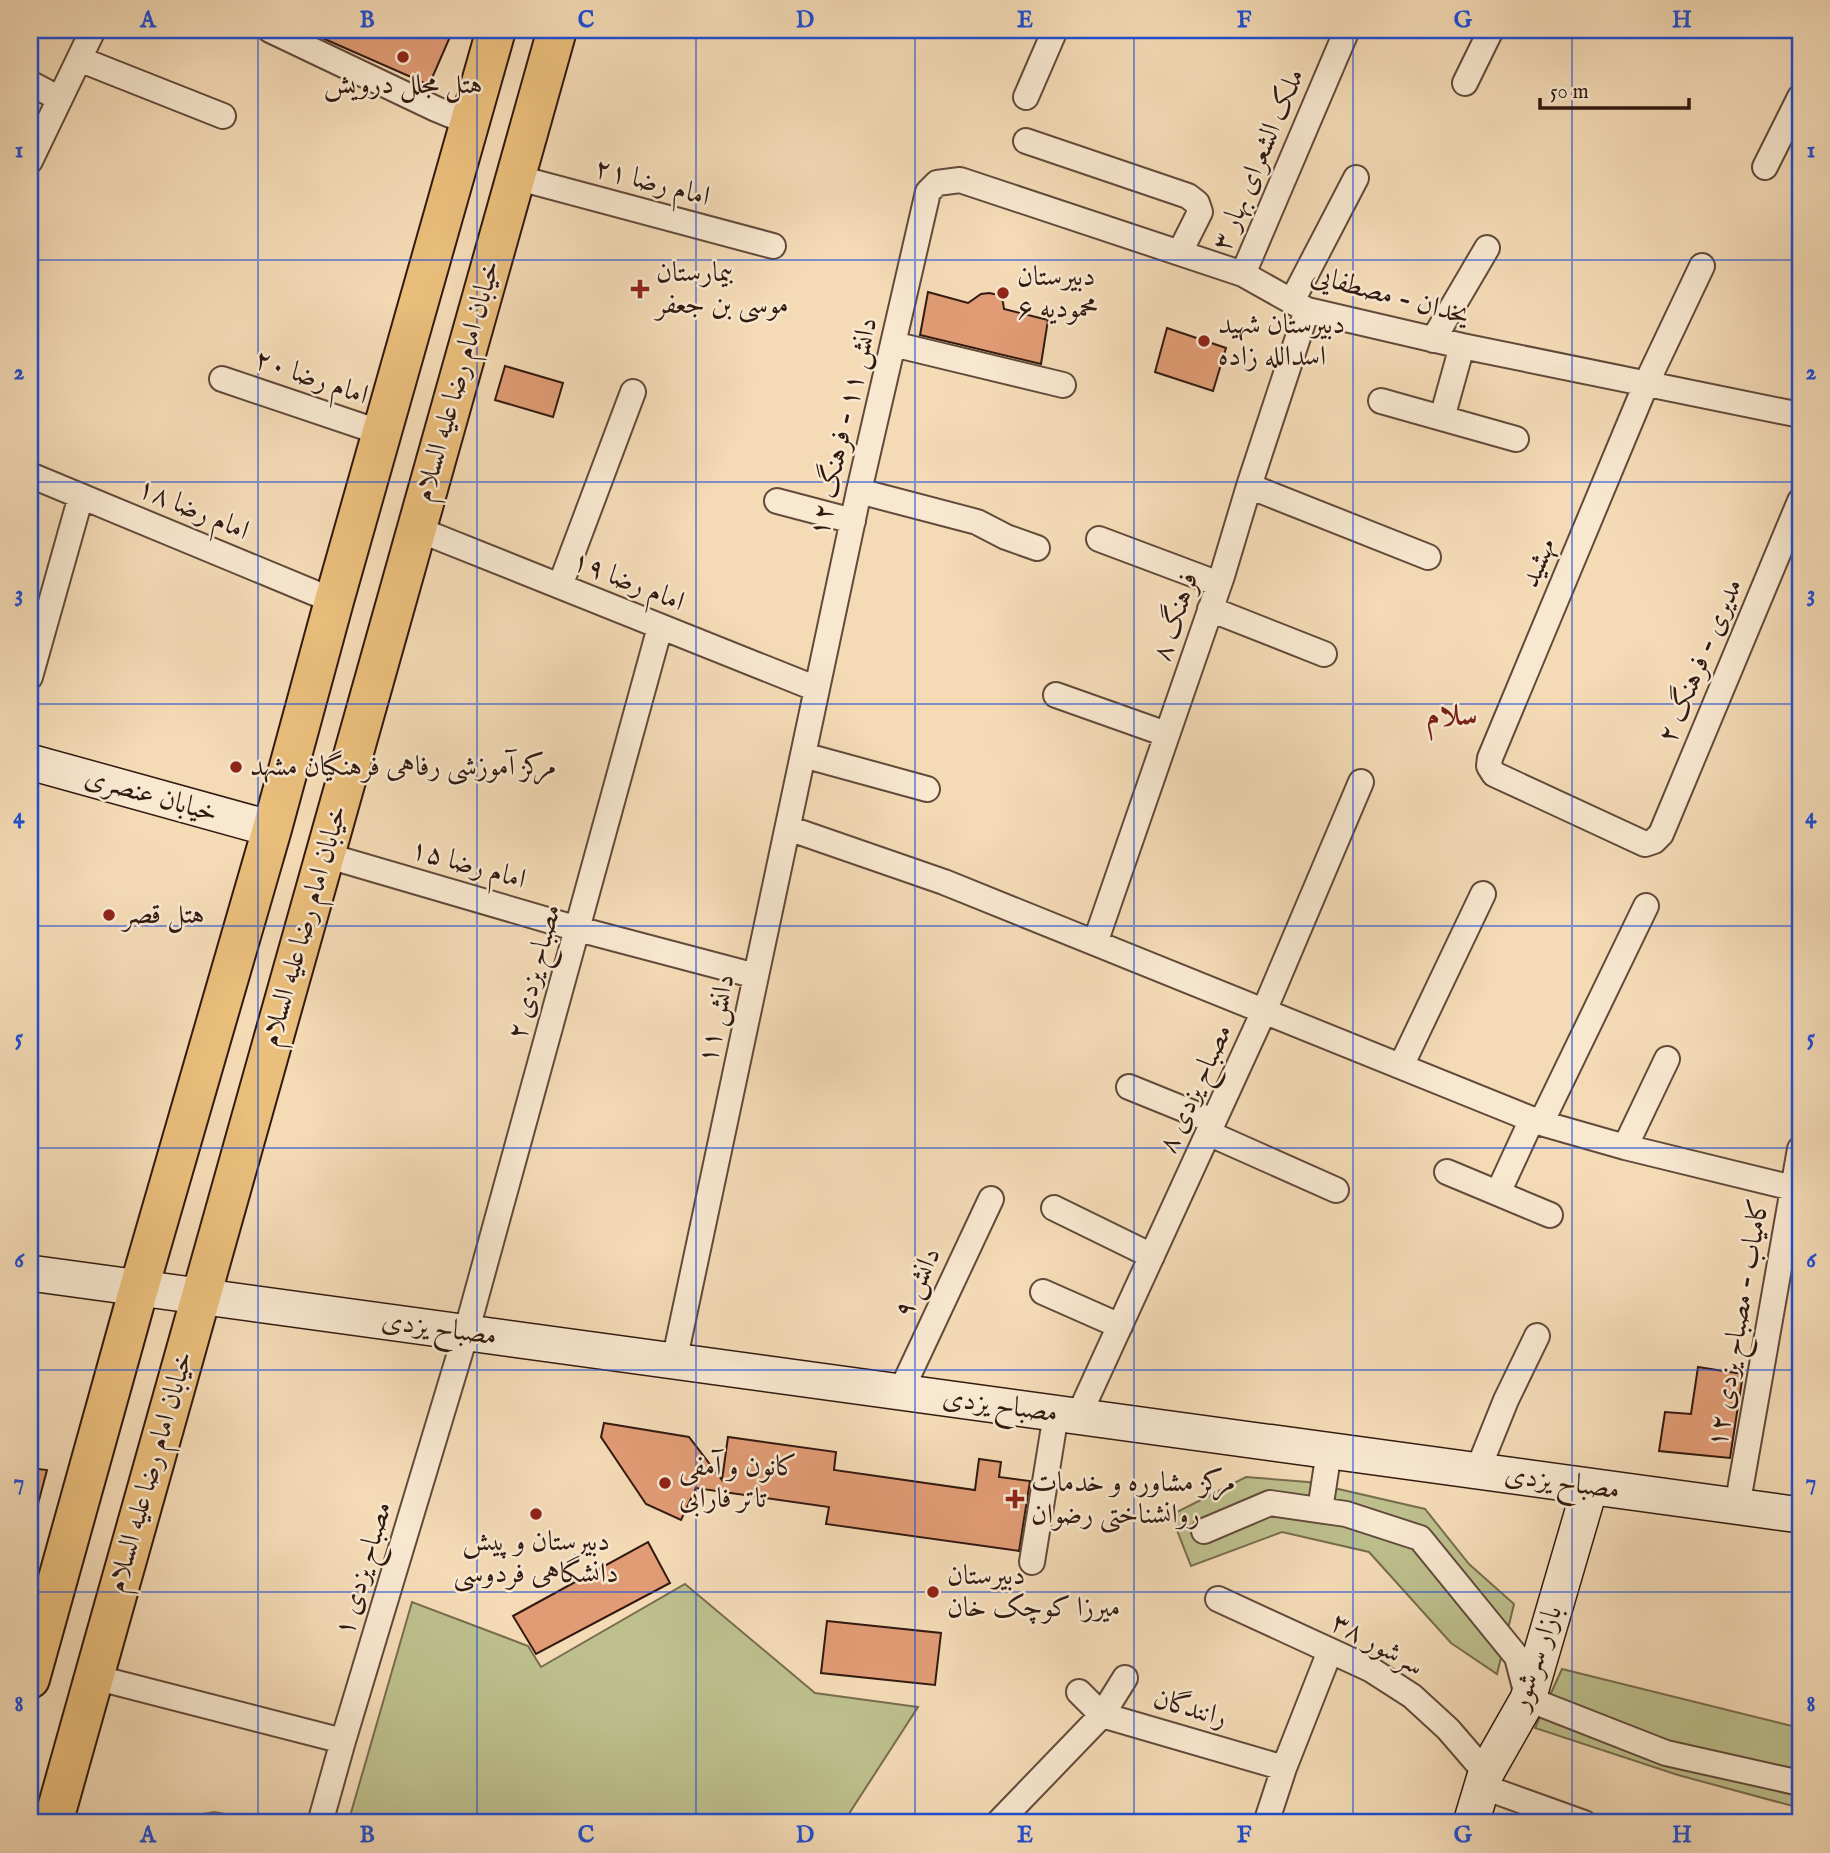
<svg xmlns="http://www.w3.org/2000/svg" width="1830" height="1853" font-family="'IM FELL English',Amiri,serif">
  <style>
    .green { fill: #bdc08d; stroke: #786c4e; stroke-width: 2 }
    .building { fill: #e19c75; stroke: #321910; stroke-width: 2 }
    .lines { fill: none; stroke-linecap: round; stroke-linejoin: round }
    .street-casing { stroke: #624a3a; stroke-width: 28 }
    .secondary-casing { stroke: #321910; stroke-width: 38 }
    .primary-casing { stroke: #321910; stroke-width: 42 }
    .street { stroke: #f8e8d0; stroke-width: 24 }
    .secondary { stroke: #f8e8d0; stroke-width: 35 }
    .primary { stroke: #eabe7b; stroke-width: 38 }
    .grid { fill: none; stroke: #1d4ed8; stroke-width: 2; stroke-opacity: 0.55 }
    .poi-dot { fill: #8f2418; stroke: #f8e8d0; stroke-width: 2.5 }
    .labels { text-anchor: middle; dominant-baseline: central; stroke-width: 5; stroke-linejoin: round; paint-order: stroke }
    .poi-label { font-size: 28px; fill: #321910; stroke: #f8e8d0; text-anchor: start }
    .street-label { font-size: 28px; fill: #321910; stroke: #f8e8d0 }
    .neighbourhood-label { font-size: 30px; font-weight: bold; fill: #7a1f14; stroke: #f8e8d0 }
    .neatline { fill: none; stroke: #1d4ed8; stroke-width: 2.5 }
    .grid-label { font-size: 23px; text-anchor: middle; font-weight: bold; fill: #1d4ed8 }
  </style>
  <rect width="100%" height="100%" fill="#f4dbb6"/>
  <filter id="stains"><feTurbulence type="fractalNoise" baseFrequency=".00286" numOctaves="4"/><feColorMatrix values="0 0 0 0 .2 0 0 0 0 .09 0 0 0 0 .02 0 0 0 .5 -.17"/></filter>
  <radialGradient id="worn" r=".72"><stop offset=".6" stop-color="#630" stop-opacity="0"/><stop offset="1" stop-color="#630" stop-opacity=".3"/></radialGradient>
  <path class="green" d="M1246,1477L1308,1482L1425,1509L1469,1564L1514,1604L1497,1674L1451,1643L1369,1552L1282,1532L1191,1566L1171,1515Z
    M685,1584L815,1693L918,1707L843,1823H348L412,1602L528,1646L541,1667Z
    M1562,1669L1800,1728V1808L1678,1775L1535,1728Z
    M214,1812L276,1823H152Z"/>
  <path class="building" d="M304,30H453L429,85Z
    M928,292L968,303L981,294L989,293L999,295L1003,302L1004,309L1048,320L1041,364L920,335Z
    M1167,328L1226,348L1213,391L1155,372Z
    M505,366L563,383L553,417L495,400Z
    M1698,1367L1743,1374L1730,1458L1659,1451L1665,1412L1691,1414Z
    M604,1423L689,1437L722,1480L728,1437L836,1452L834,1470L975,1490L979,1459L1001,1462L999,1477L1030,1481L1019,1551L826,1524L829,1507L696,1488L681,1520L646,1504L601,1437Z
    M30,1468L47,1470L35,1515H30Z
    M648,1542L670,1583L536,1654L513,1616Z
    M827,1621L941,1633L935,1685L821,1673Z"/>
  <g class="lines">
    <defs>
      <path id="street" d="M270,30L436,109L470,123
        M79,59L223,116
        M30,83L60,99
        M1465,83L1491,30
        M1026,97L1055,30
        M1026,141L1188,196L1197,203L1200,212L1180,252
        M30,161L93,30
        M1765,167L1800,97
        M515,177L773,246
        M1702,266L1646,384L1490,758L1489,766L1494,774L1645,844L1654,841L1661,834L1800,501
        M1243,274L1347,30
        M1292,301L1356,178
        M1433,340L1487,248
        M893,344L1063,385
        M222,379L382,433
        M1381,401L1516,439
        M1442,418L1462,346
        M30,475L334,601
        M1249,486L1428,557
        M859,491L977,522L1006,537L1037,548
        M777,501L853,521
        M417,529L817,689
        M1099,539L1219,584
        M560,586L633,392
        M1210,609L1324,654
        M30,677L81,496
        M1056,695L1166,734
        M803,755L927,789
        M788,828L944,882L1541,1123L1625,1147L1793,1188
        M325,855L578,929L756,976
        M1095,943L1222,576L1249,486L1307,310
        M1401,1066L1483,894
        M1129,1087L1213,1121
        M1541,1123L1646,906
        M1208,1133L1336,1190
        M1625,1147L1667,1059
        M1447,1172L1550,1215
        M1498,1193L1532,1119
        M1054,1208L1152,1256
        M1043,1292L1120,1326
        M674,1362L859,491L928,192L937,183L960,180L1243,274L1307,310L1462,346L1800,415
        M900,1393L991,1199
        M1078,1417L1264,1011L1361,782
        M1477,1472L1506,1400L1537,1336
        M1737,1507L1800,1149
        M1320,1510L1329,1451
        M1204,1531L1270,1503L1346,1514L1420,1538L1517,1657L1528,1699L1666,1753L1800,1783
        M1032,1562L1056,1414
        M1218,1599L1370,1669L1412,1696L1448,1729L1486,1773
        M94,1677L343,1741
        M1079,1692L1102,1715L1284,1768
        M1481,1786L1584,1823
        M320,1823L343,1741L466,1333L660,627
        M998,1823L1102,1715L1125,1678
        M1266,1823L1284,1768L1330,1651"/>
      <path id="secondary" d="M30,762L272,829
        M30,1273L1800,1515
        M1471,1823L1486,1773L1528,1699L1590,1487"/>
      <path id="primary" d="M30,1679L139,1288L272,829L334,601L496,30
        M53,1823L557,30"/>
    </defs>
    <use href="#street" class="street-casing"/>
    <use href="#secondary" class="secondary-casing"/>
    <use href="#primary" class="primary-casing"/>
    <use href="#street" class="street"/>
    <use href="#secondary" class="secondary"/>
    <use href="#primary" class="primary"/>
  </g>
  <path class="grid" d="M258,30V1823M477,30V1823M696,30V1823M915,30V1823M1134,30V1823M1353,30V1823M1572,30V1823M30,260H1800M30,482H1800M30,704H1800M30,926H1800M30,1148H1800M30,1370H1800M30,1592H1800"/>
  <g class="poi-dot">
    <circle cx="403" cy="57" r="7"/>
    <path d="M636.5 278.5h7v7h7v7h-7v7h-7v-7h-7v-7h7z"/>
    <circle cx="1003" cy="293" r="7"/>
    <circle cx="1204" cy="341" r="7"/>
    <circle cx="236" cy="767" r="7"/>
    <circle cx="109" cy="915" r="7"/>
    <circle cx="665" cy="1483" r="7"/>
    <path d="M1011.5 1488.5h7v7h7v7h-7v7h-7v-7h-7v-7h7z"/>
    <circle cx="536" cy="1514" r="7"/>
    <circle cx="933" cy="1592" r="7"/>
  </g>
  <g class="labels">
    <g class="poi-label">
      <text x="403" y="85" text-anchor="middle">هتل مجلل درویش</text>
      <text x="656" y="273">بیمارستان<tspan x="656" dy="32">موسی بن جعفر</tspan></text>
      <text x="1017" y="277">دبیرستان<tspan x="1017" dy="32">محمودیه ۶</tspan></text>
      <text x="1218" y="325">دبیرستان شهید<tspan x="1218" dy="32">اسدالله زاده</tspan></text>
      <text x="250" y="767">مرکز آموزشی رفاهی فرهنگیان مشهد</text>
      <text x="123" y="915">هتل قصر</text>
      <text x="679" y="1467">کانون و آمفی<tspan x="679" dy="32">تاتر فارابی</tspan></text>
      <text x="1031" y="1483">مرکز مشاوره و خدمات<tspan x="1031" dy="32">روانشناختی رضوان</tspan></text>
      <text x="536" y="1542" text-anchor="middle">دبیرستان و پیش<tspan x="536" dy="32">دانشگاهی فردوسی</tspan></text>
      <text x="947" y="1576">دبیرستان<tspan x="947" dy="32">میرزا کوچک خان</tspan></text>
    </g>
    <g class="street-label">
      <text transform="translate(1259 160) rotate(-67)">ملک الشعرای بهار ۳</text>
      <text transform="translate(652 183) rotate(15)">امام رضا ۲۱</text>
      <text transform="translate(1390 296) rotate(15)">یخدان - مصطفایی</text>
      <text transform="translate(311 378) rotate(19)">امام رضا ۲۰</text>
      <text transform="translate(458 381) rotate(-74)">خیابان امام رضا علیه السلام</text>
      <text transform="translate(844 427) rotate(-77)">دانش ۱۱ - فرهنگ ۱۲</text>
      <text transform="translate(193 510) rotate(23)">امام رضا ۱۸</text>
      <text transform="translate(1539 563) rotate(-67)">مهشید</text>
      <text transform="translate(628 582) rotate(22)">امام رضا ۱۹</text>
      <text transform="translate(1176 617) rotate(-71)">فرهنگ ۸</text>
      <text transform="translate(1701 661) rotate(-67)">مدیری - فرهنگ ۲</text>
      <text transform="translate(151 796) rotate(16)">خیابان عنصری</text>
      <text transform="translate(468 865) rotate(16)">امام رضا ۱۵</text>
      <text transform="translate(305 926) rotate(-74)">خیابان امام رضا علیه السلام</text>
      <text transform="translate(535 972) rotate(-75)">مصباح یزدی ۲</text>
      <text transform="translate(717 1019) rotate(-78)">دانش ۱۱</text>
      <text transform="translate(1196 1089) rotate(-65)">مصباح یزدی ۸</text>
      <text transform="translate(918 1283) rotate(-65)">دانش ۹</text>
      <text transform="translate(1739 1323) rotate(-80)">کامیاب - مصباح یزدی ۱۲</text>
      <text transform="translate(439 1329) rotate(8)">مصباح یزدی</text>
      <text transform="translate(1000 1406) rotate(8)">مصباح یزدی</text>
      <text transform="translate(151 1472) rotate(-74)">خیابان امام رضا علیه السلام</text>
      <text transform="translate(1562 1483) rotate(8)">مصباح یزدی</text>
      <text transform="translate(364 1569) rotate(-73)">مصباح یزدی ۱</text>
      <text transform="translate(1377 1645) rotate(29)">سرشور ۳۸</text>
      <text transform="translate(1537 1658) rotate(-71)">بازار سرشور</text>
      <text transform="translate(1190 1709) rotate(16)">رانندگان</text>
    </g>
    <g class="neighbourhood-label">
      <text x="1452" y="717">سلام</text>
    </g>
  </g>
  <rect width="1830" height="1853" fill="none" stroke="#f4dbb6" stroke-width="77"/>
  <path d="M1540 98v10h149v-10" fill="none" stroke="#321910" stroke-width="3.5"/>
  <text x="1550" y="98" font-size="21" fill="#321910" stroke="#f8e8d0" stroke-width="5" paint-order="stroke">50 m</text>
  <rect x="38" y="38" width="1754" height="1776" class="neatline"/>
  <g class="grid-label">
    <text x="148" y="27">A</text>
    <text x="367" y="27">B</text>
    <text x="586" y="27">C</text>
    <text x="805" y="27">D</text>
    <text x="1025" y="27">E</text>
    <text x="1244" y="27">F</text>
    <text x="1463" y="27">G</text>
    <text x="1682" y="27">H</text>
    <text x="19" y="157">1</text>
    <text x="1811" y="157">1</text>
    <text x="19" y="379">2</text>
    <text x="1811" y="379">2</text>
    <text x="19" y="601">3</text>
    <text x="1811" y="601">3</text>
    <text x="19" y="823">4</text>
    <text x="1811" y="823">4</text>
    <text x="19" y="1045">5</text>
    <text x="1811" y="1045">5</text>
    <text x="19" y="1267">6</text>
    <text x="1811" y="1267">6</text>
    <text x="19" y="1489">7</text>
    <text x="1811" y="1489">7</text>
    <text x="19" y="1711">8</text>
    <text x="1811" y="1711">8</text>
    <text x="148" y="1842">A</text>
    <text x="367" y="1842">B</text>
    <text x="586" y="1842">C</text>
    <text x="805" y="1842">D</text>
    <text x="1025" y="1842">E</text>
    <text x="1244" y="1842">F</text>
    <text x="1463" y="1842">G</text>
    <text x="1682" y="1842">H</text>
  </g>
  <rect width="100%" height="100%" filter="url(#stains)"/>
  <rect width="100%" height="100%" fill="url(#worn)"/>
</svg>
